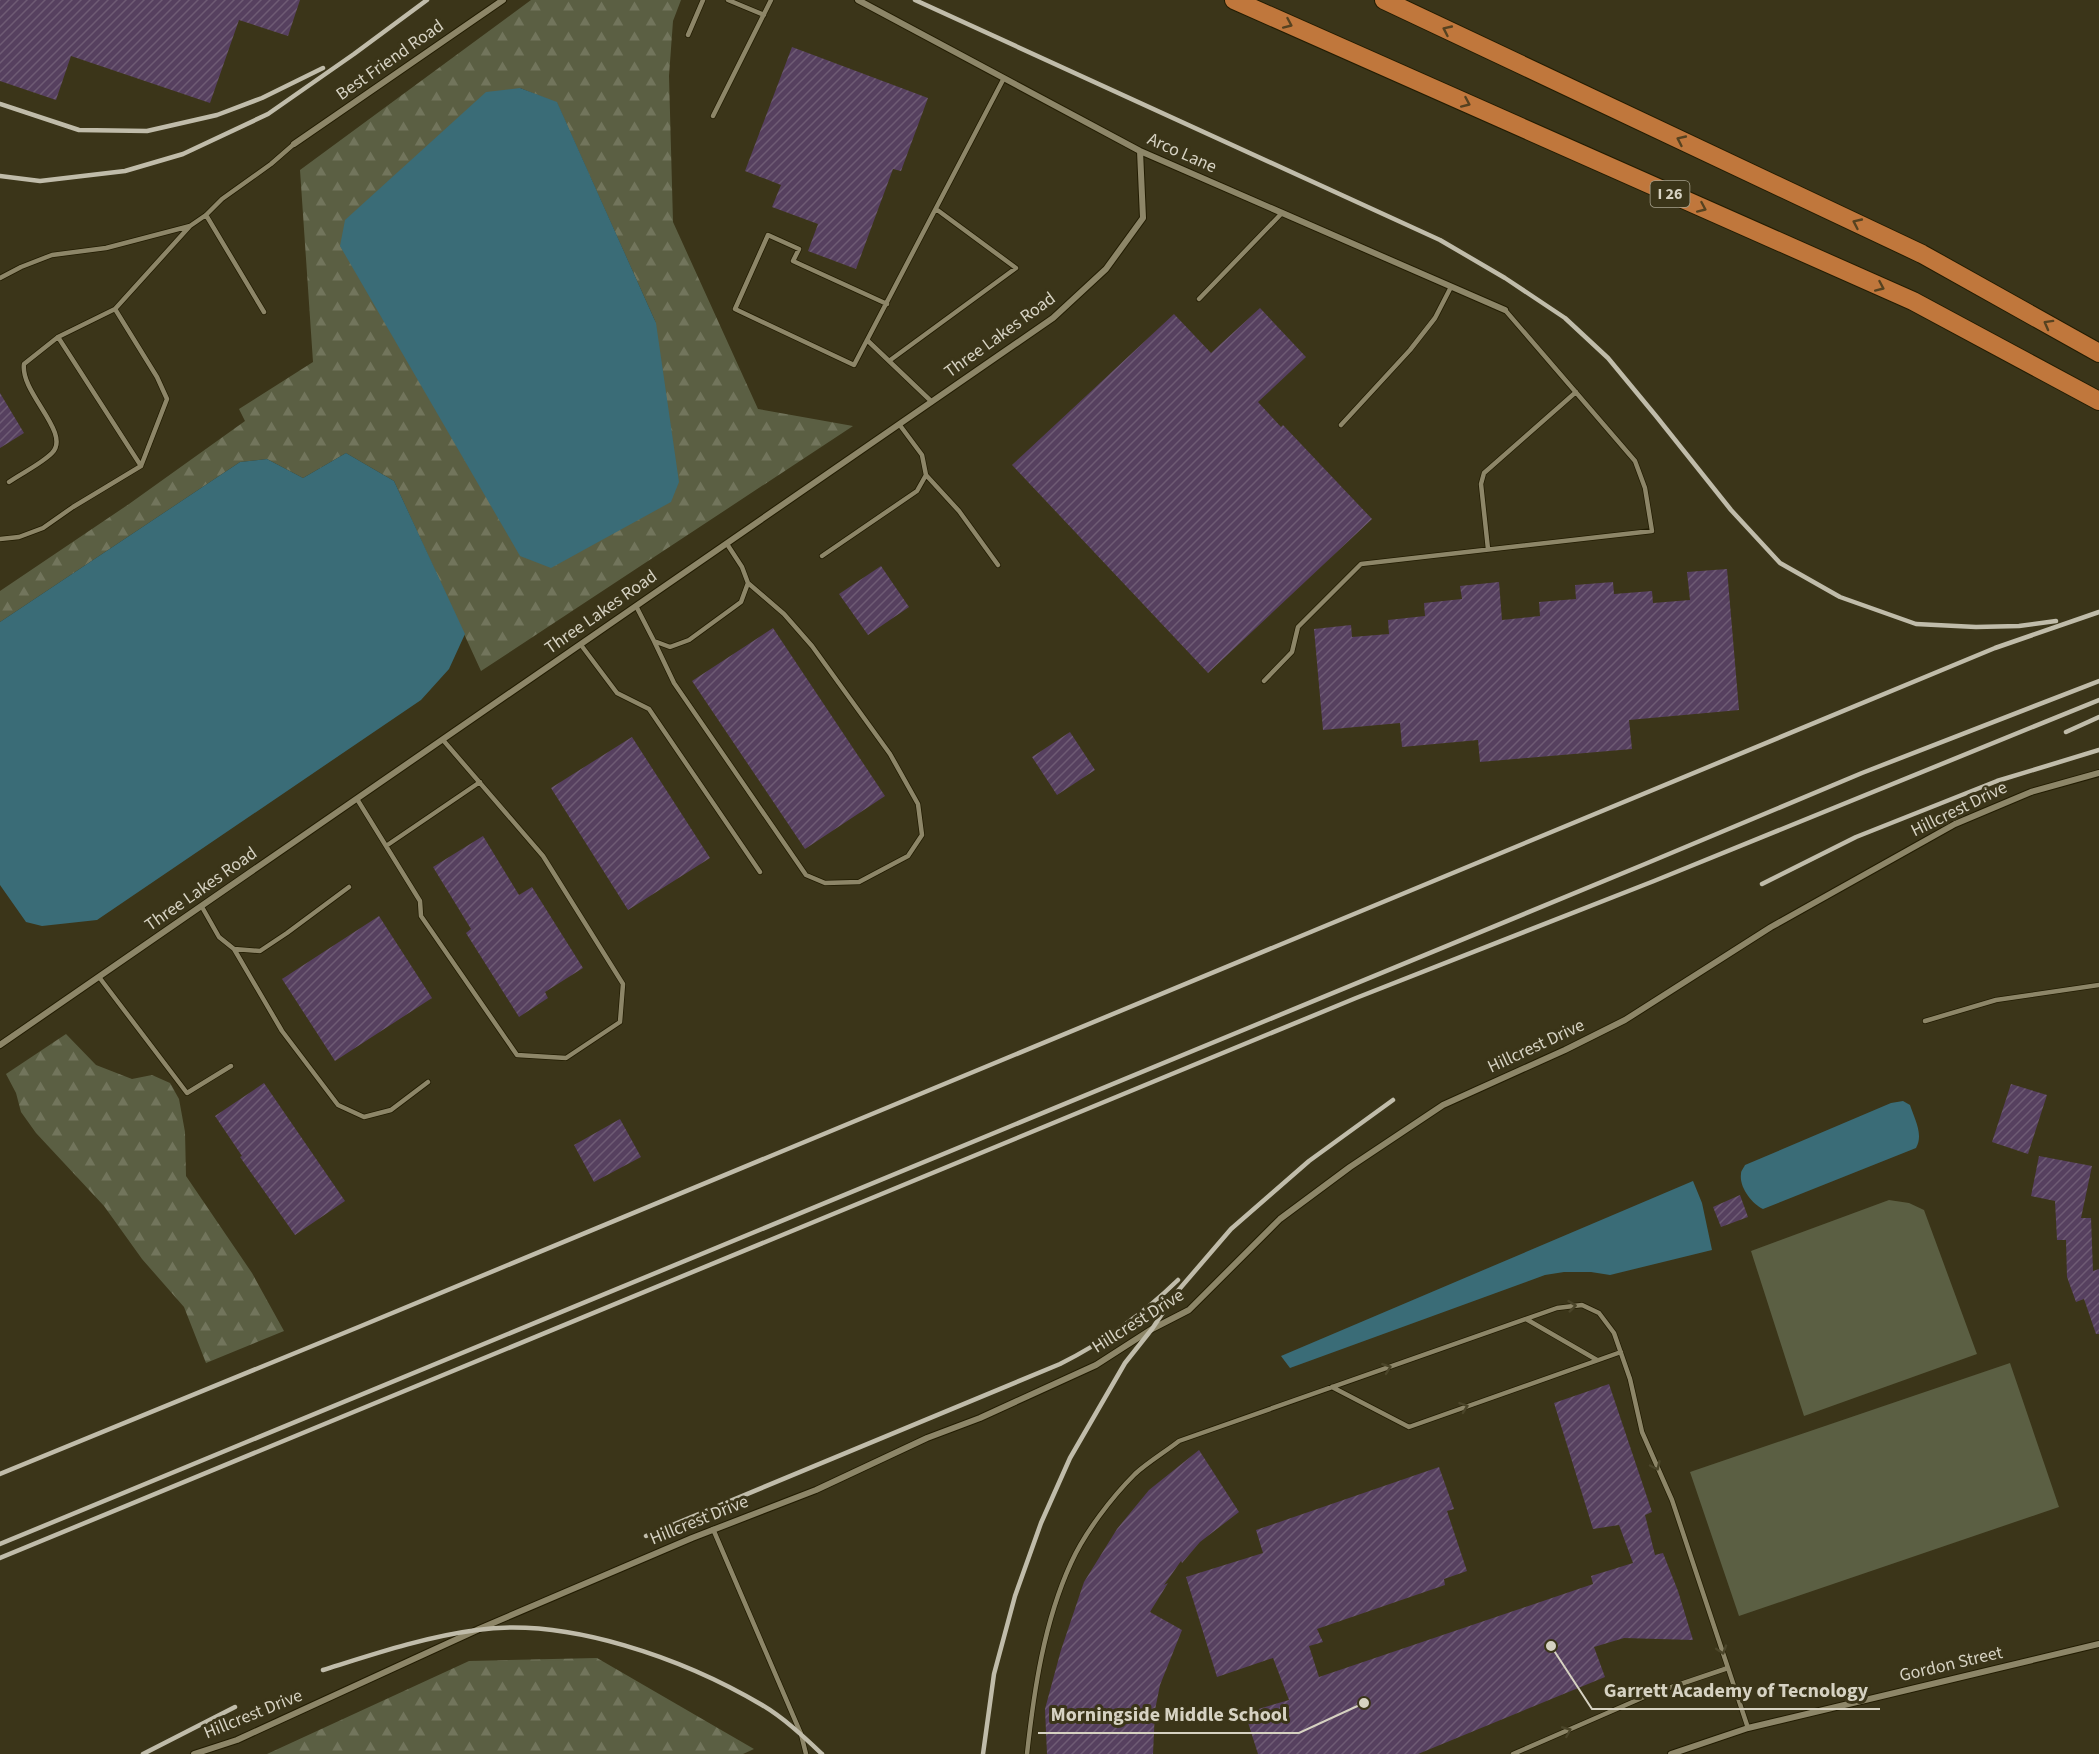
<svg xmlns="http://www.w3.org/2000/svg" width="2099" height="1754" font-family="'Source Sans 3',sans-serif">
  <style>
    .forest { fill: url(#forest-firs); fill-rule: evenodd }
    .pitch { fill: #5b5f43 }
    .water { fill: #3a6c77 }
    .building { fill: url(#building-hatch) }
    .lines { fill: none; stroke-linecap: round; stroke-linejoin: round }
    .service-casing { stroke: #221c02; stroke-width: 6 }
    .minor-casing { stroke: #221c02; stroke-width: 8 }
    .motorway-casing { stroke: #221c02; stroke-width: 20 }
    .service { stroke: #8d8668; stroke-width: 4.5 }
    .minor { stroke: #8d8668; stroke-width: 6 }
    .motorway { stroke: #c0773c; stroke-width: 18 }
    .rail { stroke: #c0bcaa; stroke-width: 4.5 }
    .oneway { stroke: #564220 }
    .oneway2 { stroke: #4b4529 }
    .labels { text-anchor: middle; dominant-baseline: central; stroke-width: 6; stroke-linejoin: round; paint-order: stroke }
    .shield { fill: #3b3519; stroke: #a8a38f; stroke-width: 1.5 }
    .shield-label { font-size: 16px; font-weight: bold; fill: #d6d2c2 }
    .street-label { font-size: 18px; fill: #d6d2c2; stroke: #3b3519 }
    .leader { fill: none; stroke: #d6d2c2; stroke-width: 2 }
    .callout-dot { fill: #d6d2c2; stroke: #3b3519; stroke-width: 2 }
    .callout-label { font-size: 20px; text-anchor: middle; font-weight: bold; fill: #d6d2c2; stroke: #3b3519; stroke-width: 6; stroke-linejoin: round; paint-order: stroke }
  </style>
  <defs>
    <pattern id="forest-firs" width="22" height="20" patternUnits="userSpaceOnUse" patternTransform="scale(1.5)"><rect width="22" height="20" fill="#5b5f43"/><path d="M5 1l3.5 6h-7zM16 11l3.5 6h-7z" fill="#72755c"/></pattern>
    <pattern id="building-hatch" width="6" height="6" patternUnits="userSpaceOnUse" patternTransform="scale(1.5)"><rect width="6" height="6" fill="#56405f"/><path d="M-1 1l2-2M0 6l6-6M5 7l2-2" fill="none" stroke="#6e5b74"/></pattern>
  </defs>
  <rect width="100%" height="100%" fill="#3b3519"/>
  <path class="forest" d="M531,0H681L673,21L669,76L673,222L758,409L853,426L481,671L394,481L346,453L303,478L267,459L240,462L0,622V591L129,504L245,421L239,409L313,362L300,170ZM520,88L557,103L656,323Z
    M66,1034L96,1065L132,1079L152,1075L170,1083L179,1099L185,1132L186,1176L252,1273L284,1331L206,1363L184,1307L142,1259L104,1206L36,1133L21,1112L16,1093L6,1074Z
    M597,1658L754,1749L743,1754H267L469,1661Z"/>
  <path class="pitch" d="M1889,1200L1909,1203L1924,1210L1977,1354L1804,1416L1751,1251Z
    M2010,1363L2059,1507L1739,1616L1690,1472Z"/>
  <path class="water" d="M520,88L557,102L656,323L679,482L671,502L551,568L520,556L340,246L345,220L486,92Z
    M346,453L394,481L465,634L449,669L421,700L97,920L42,926L26,922L0,885V622L240,462L267,459L303,478Z
    M1903,1101L1910,1105C1914,1118 1924,1134 1916,1148L1763,1209C1752,1204 1739,1187 1741,1174C1741,1170 1744,1168 1745,1165L1891,1103Z
    M1693,1181L1702,1203L1712,1250L1610,1275L1591,1272H1564L1545,1275L1290,1368L1281,1356Z"/>
  <path class="building" d="M0,0H300L288,36L239,20L210,103L71,56L56,100L0,81Z
    M792,47L928,98L901,171L893,169L856,269L808,251L818,224L772,207L781,185L745,171Z
    M1260,308L1306,357L1258,402L1281,427L1283,425L1372,519L1208,673L1012,465L1174,314L1211,353Z
    M0,393L24,433L0,448Z
    M881,566L909,607L868,635L839,594Z
    M1727,569L1739,710L1629,720L1632,749L1480,762L1478,740L1402,747L1400,723L1323,730L1314,629L1351,625L1352,637L1389,634L1388,620L1425,616L1424,603L1462,599L1460,586L1499,582L1502,620L1540,616L1539,602L1576,599L1575,585L1613,582L1614,594L1652,591L1653,603L1690,600L1687,572Z
    M773,628L885,796L805,849L692,681Z
    M1070,732L1095,770L1057,795L1032,757Z
    M632,737L710,858L628,910L551,788Z
    M483,836L519,895L532,887L583,968L545,992L548,998L519,1017L466,933L471,929L433,867Z
    M379,916L432,998L335,1061L282,979Z
    M264,1083L345,1201L295,1235L240,1157L242,1156L215,1116Z
    M2011,1084L2047,1095L2028,1154L1992,1142Z
    M620,1119L641,1157L594,1182L574,1145Z
    M2039,1156L2092,1166L2081,1218H2091L2093,1271L2099,1269V1334H2096L2084,1299L2076,1302L2067,1277L2066,1240H2057L2055,1201L2031,1196Z
    M1740,1195L1748,1217L1721,1227L1713,1207Z
    M1609,1384L1652,1512L1645,1515L1655,1555L1663,1553L1678,1591L1693,1640L1624,1638L1594,1647L1605,1677L1418,1754H1258L1245,1713L1289,1700L1273,1658L1217,1677L1186,1577L1263,1553L1256,1530L1439,1467L1454,1509L1447,1511L1467,1571L1444,1579L1445,1585L1317,1629L1323,1642L1309,1646L1319,1677L1593,1584L1591,1576L1633,1563L1619,1525L1593,1529L1554,1403Z
    M1199,1450L1239,1512L1200,1542L1182,1563L1181,1561L1164,1585L1168,1583L1150,1612L1182,1630L1160,1685L1155,1710L1153,1754H1047L1045,1709L1061,1650L1084,1582L1117,1529L1149,1490Z"/>
  <g class="lines">
    <defs>
      <path id="service" d="M728,0L764,15
        M688,35L703,0
        M713,116L771,0
        M206,215L264,312
        M0,278L21,267L52,255L106,248L190,226L206,215L222,199L271,164L294,144
        M1199,299L1282,213
        M887,304L793,261L799,249L768,235L735,309L854,365L1004,78
        M58,337L141,466
        M867,340L932,402
        M889,361L1016,268L936,209
        M1341,425L1410,350L1435,318L1451,287
        M926,475L959,511L998,565
        M9,482C22,473 41,464 52,453C72,433 20,393 24,364L58,337L115,309
        M0,539L19,537L43,528L73,507L141,466L167,399L157,377L115,309L190,226
        M1488,549L1481,484L1484,473L1576,392
        M822,556L917,491L926,475L922,455L899,424
        M636,606L654,641L670,647L689,640L741,602L748,583L742,567L727,544
        M654,641L674,683L806,875L825,883L859,882L908,856L922,835L918,804L890,754L812,646L784,614L748,583
        M581,645L617,693L649,709L760,872
        M1264,681L1292,652L1298,627L1361,564L1652,531L1645,488L1635,461L1505,310
        M357,799L420,901L421,916L517,1055L566,1058L620,1022L623,984L543,856L443,740
        M386,846L480,782
        M202,907L219,937L234,949L260,951L287,933L349,887
        M234,949L282,1031L338,1105L364,1117L391,1110L428,1082
        M99,977L187,1093L231,1066
        M1925,1021L1996,1000L2099,985
        M1526,1319L1597,1360
        M1332,1387L1409,1427L1621,1352
        M713,1529L801,1734L806,1754
        M1027,1754C1034,1690 1044,1622 1071,1563C1085,1532 1112,1497 1135,1474C1148,1462 1165,1452 1179,1441L1557,1308L1582,1305L1599,1313L1614,1333L1630,1379L1642,1432L1672,1500L1728,1668
        M1513,1754L1651,1694L1728,1668L1748,1728"/>
      <path id="minor" d="M858,0L1140,151L1505,310
        M294,144L503,0
        M0,1045L1053,318L1106,269L1143,218L1140,151
        M194,1754L237,1740L479,1629L692,1538L816,1490L927,1438L980,1418L1096,1365L1152,1329L1189,1310L1280,1219L1350,1167L1443,1105L1565,1050L1625,1020L1771,927L1955,824L2031,792L2099,773
        M1671,1754L1748,1728L2099,1644"/>
      <path id="motorway" d="M1234,0L1913,301L2099,401
        M1384,0L1922,254L2099,353"/>
    </defs>
    <use href="#service" class="service-casing"/>
    <use href="#minor" class="minor-casing"/>
    <use href="#motorway" class="motorway-casing"/>
    <use href="#service" class="service"/>
    <use href="#minor" class="minor"/>
    <use href="#motorway" class="motorway"/>
    <path class="rail" d="M915,0L1440,240L1505,278L1565,318L1608,358L1656,416L1731,510L1780,563L1840,597L1916,624L1976,627L2019,626L2056,621
      M0,104L79,130L147,131L217,115L262,98L323,68
      M0,176L40,181L125,171L183,154L268,114L354,54L427,0
      M2066,732L2099,717
      M1762,884L1856,837L1997,781L2099,750
      M0,1474L361,1326L1995,648L2099,612
      M646,1536L1060,1364C1104,1342 1142,1315 1178,1280
      M0,1544L1645,864L1862,773L2099,681
      M0,1558L1356,998L1654,881L2099,700
      M323,1670C374,1654 424,1637 477,1630C568,1617 684,1659 762,1705C784,1718 804,1737 822,1754
      M143,1754L235,1707
      M983,1754L994,1674L1015,1596L1041,1523L1070,1458L1125,1363L1152,1329L1176,1293L1231,1229L1309,1161L1393,1100"/>
  </g>
  <defs><path id="oneway-chevron" d="M-2-3.5L2.5 0L-2 3.5" fill="none" stroke-width="1.6" stroke-linecap="round" stroke-linejoin="round" transform="scale(1.5)"/></defs>
  <g class="oneway">
    <use href="#oneway-chevron" transform="translate(1288 24) rotate(24)"/>
    <use href="#oneway-chevron" transform="translate(1447 30) rotate(-155)"/>
    <use href="#oneway-chevron" transform="translate(1466 103) rotate(24)"/>
    <use href="#oneway-chevron" transform="translate(1681 140) rotate(-155)"/>
    <use href="#oneway-chevron" transform="translate(1702 208) rotate(24)"/>
    <use href="#oneway-chevron" transform="translate(1857 223) rotate(-155)"/>
    <use href="#oneway-chevron" transform="translate(1880 287) rotate(24)"/>
    <use href="#oneway-chevron" transform="translate(2048 324) rotate(-151)"/>
  </g>
  <g class="oneway2">
    <use href="#oneway-chevron" transform="translate(1572 1306) rotate(-6)"/>
    <use href="#oneway-chevron" transform="translate(1387 1368) rotate(-20)"/>
    <use href="#oneway-chevron" transform="translate(1464 1407) rotate(-19)"/>
    <use href="#oneway-chevron" transform="translate(1656 1466) rotate(65)"/>
    <use href="#oneway-chevron" transform="translate(1722 1650) rotate(72)"/>
    <use href="#oneway-chevron" transform="translate(1567 1731) rotate(-23)"/>
  </g>
  <g class="labels">
    <rect class="shield" x="1650.5" y="181" width="39" height="26" rx="4.5"/>
    <g class="shield-label">
      <text x="1670" y="194">I 26</text>
    </g>
    <g class="street-label">
      <text transform="translate(390 60) rotate(-35)">Best Friend Road</text>
      <text transform="translate(1182 153) rotate(24)">Arco Lane</text>
      <text transform="translate(1000 335) rotate(-36)">Three Lakes Road</text>
      <text transform="translate(601 612) rotate(-35)">Three Lakes Road</text>
      <text transform="translate(1959 809) rotate(-26)">Hillcrest Drive</text>
      <text transform="translate(201 889) rotate(-35)">Three Lakes Road</text>
      <text transform="translate(1536 1046) rotate(-25)">Hillcrest Drive</text>
      <text transform="translate(1138 1321) rotate(-32)">Hillcrest Drive</text>
      <text transform="translate(699 1520) rotate(-22)">Hillcrest Drive</text>
      <text transform="translate(1951 1664) rotate(-13)">Gordon Street</text>
      <text transform="translate(253 1714) rotate(-22)">Hillcrest Drive</text>
    </g>
  </g>
  <path class="leader" d="M1551 1646L1592 1709H1880M1364 1703L1299 1733H1038"/>
  <g class="callout-dot">
    <circle cx="1551" cy="1646" r="6"/>
    <circle cx="1364" cy="1703" r="6"/>
  </g>
  <g class="callout-label">
    <text x="1736" y="1697">Garrett Academy of Tecnology</text>
    <text x="1169" y="1721">Morningside Middle School</text>
  </g>
</svg>
